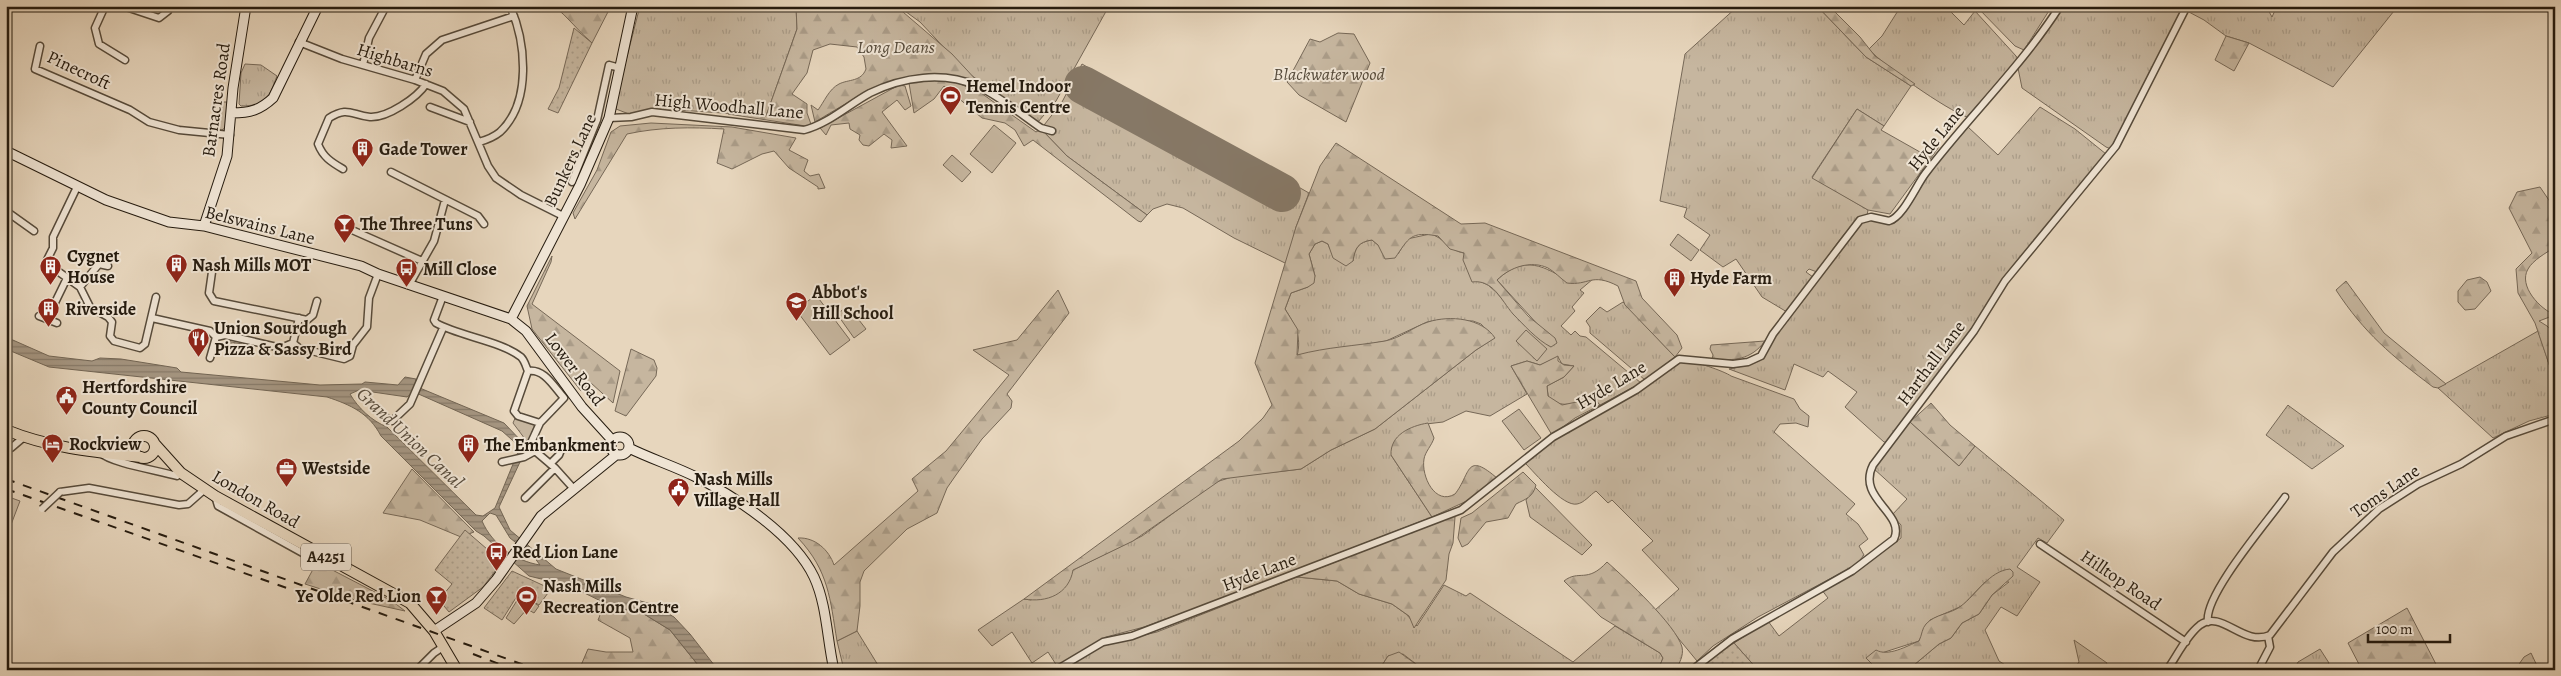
<svg xmlns="http://www.w3.org/2000/svg" width="2561" height="676" font-family="Alegreya,serif">
  <style>
    .grass { fill: url(#grass-tufts); stroke: #766857 }
    .forest { fill: url(#forest-firs); stroke: #766857 }
    .garden { fill: url(#garden-dots); stroke: #766857 }
    .pitch { fill: #c6b69f; stroke: #766857 }
    .water { fill: url(#water-rules); stroke: #726554; fill-rule: evenodd }
    .lines { fill: none; stroke-linecap: round; stroke-linejoin: round }
    .runway { stroke: #867866; stroke-width: 38 }
    .street-casing { stroke: #564a3a; stroke-width: 9 }
    .secondary-casing { stroke: #251b0f; stroke-width: 11 }
    .primary-casing { stroke: #251b0f; stroke-width: 12 }
    .street { stroke: #efe4d4; stroke-width: 6 }
    .secondary { stroke: #efe4d4; stroke-width: 9 }
    .primary { stroke: #e7d6bd; stroke-width: 10 }
    .rail { stroke: #251b0f; stroke-width: 2; stroke-dasharray: 9 9; stroke-linecap: butt }
    .street-bridge-casing { stroke: #564a3a; stroke-width: 9; stroke-linecap: butt }
    .street-bridge { stroke: #efe4d4; stroke-width: 6 }
    .labels { text-anchor: middle; dominant-baseline: central; stroke-width: 4; stroke-linejoin: round; paint-order: stroke }
    .shield { fill: #efe4d4; stroke: #62574a; stroke-width: 1 }
    .shield-label { font-size: 16px; font-weight: bold; fill: #251b0f }
    .park-label { font-size: 18px; font-style: italic; fill: #554a3a; stroke: #efe4d4 }
    .street-label { font-size: 18px; fill: #251b0f; stroke: #efe4d4 }
    .poi-label { font-size: 18px; font-weight: bold; fill: #251b0f; stroke: #efe4d4; text-anchor: start }
    .water-label { font-size: 19px; font-style: italic; fill: #584c3d; stroke: #efe4d4 }
  </style>
  <defs>
    <pattern id="grass-tufts" width="24" height="20" patternUnits="userSpaceOnUse" patternTransform="scale(1.25)"><rect width="24" height="20" fill="#c6b69f"/><path d="M3 7l-1-3M5 7V3M7 7l1-3M15 17l-1-3M17 17v-4M19 17l1-3" fill="none" stroke="#aa9c88"/></pattern>
    <pattern id="forest-firs" width="22" height="20" patternUnits="userSpaceOnUse" patternTransform="scale(1.25)"><rect width="22" height="20" fill="#c6b69f"/><path d="M5 1l3.5 6h-7zM16 11l3.5 6h-7z" fill="#aa9c88"/></pattern>
    <pattern id="garden-dots" width="8" height="8" patternUnits="userSpaceOnUse" patternTransform="scale(1.25)"><rect width="8" height="8" fill="#c6b69f"/><path d="M2 2h.1M6 6h.1" fill="none" stroke="#aa9c88" stroke-width="1.8" stroke-linecap="round"/></pattern>
    <pattern id="water-rules" width="6" height="5" patternUnits="userSpaceOnUse" patternTransform="scale(1.25)"><rect width="6" height="5" fill="#a59682"/><path d="M0 2.5h6" fill="none" stroke="#867a69"/></pattern>
  </defs>
  <rect width="100%" height="100%" fill="#e7d6bd"/>
  <filter id="stains"><feTurbulence type="fractalNoise" baseFrequency=".004" numOctaves="4"/><feColorMatrix values="0 0 0 0 .2 0 0 0 0 .09 0 0 0 0 .02 0 0 0 .5 -.17"/></filter>
  <radialGradient id="worn" r=".72"><stop offset=".6" stop-color="#630" stop-opacity="0"/><stop offset="1" stop-color="#630" stop-opacity=".3"/></radialGradient>
  <path class="grass" d="M640,6H796L797,29L766,116L679,110L629,114L616,109L620,84Z
    M898,6H1109L1056,101L1038,122L968,73L920,22Z
    M1738,6H1817L1866,57L1911,86L1884,126L1857,109L1812,177L1868,210L1867,216C1848,222 1829,256 1817,272L1809,269L1806,272L1813,277L1787,312L1762,297L1736,259L1723,267L1700,250L1710,235L1684,217L1687,208L1660,201L1685,54Z
    M1901,6H1945L1964,25L1975,11L2016,56L2018,59L1967,117C1947,110 1882,65 1869,49L1882,36Z
    M1976,6H2052L2024,50L2015,46Z
    M2064,6H2184L2111,149L2106,147L2022,88L2018,68Z
    M2189,6H2266L2272,17L2277,6H2398L2333,87L2249,43L2226,36L2204,20L2187,11Z
    M245,64L261,65L277,76C269,97 266,106 241,106L239,104L241,73Z
    M1082,64L1309,193L1296,227L1287,264L1234,238L1183,208L1167,204L1153,209L1147,215L1067,156L1041,129L1062,102Z
    M222,102H227L226,127L222,130L214,128L213,124L219,122Z
    M2040,107L2075,129L2106,154L2063,205L2026,255L2002,280L1963,343L1887,442H1884L1845,407L1857,392L1828,371L1823,377L1794,364L1785,390L1729,369L1752,364L1763,357L1775,335L1857,228L1866,220L1895,223L1938,160L1968,127L1998,155Z
    M1430,234C1444,237 1449,251 1464,253L1479,281L1488,285L1497,293L1521,322L1551,347L1540,327L1497,280C1524,254 1545,266 1571,283L1593,279L1580,290L1584,293L1572,307L1575,311L1561,326L1571,335L1575,331L1580,336L1586,337L1641,383L1600,405L1591,399C1576,403 1560,410 1548,396L1547,386L1564,377L1574,366L1562,364L1558,357L1540,365L1527,361L1511,366L1527,394L1490,416L1466,411L1443,422L1426,424L1391,455L1432,517L1202,606L1144,627L1106,637L1057,666L1048,652L1032,663L1012,632L992,646L978,630L1024,599L1031,600L1073,570L1142,536L1216,482L1232,477L1301,469L1331,450L1375,429L1476,350L1494,338L1481,324L1473,321L1439,320L1427,322L1386,341L1297,356C1302,337 1295,325 1285,309L1291,293L1308,287L1315,276L1309,254L1315,244L1322,241L1328,244L1330,249L1353,261C1355,248 1358,242 1372,240L1378,245L1398,254L1407,239Z
    M1623,302L1675,357L1645,380L1590,333V327L1586,321L1600,307L1607,312Z
    M2538,331L2555,382V414L2529,421L2493,438L2438,388Z
    M226,341L242,344L240,353L219,348Z
    M1684,360C1694,361 1724,371 1731,376L1794,399L1800,409L1809,416L1808,427L1796,423L1780,424L1774,432L1855,504L1846,514L1858,524L1868,539L1859,546L1864,555L1856,565L1758,617L1713,646L1697,661L1655,610L1679,589L1642,550L1653,541L1612,500L1608,503L1596,491C1590,495 1584,503 1577,504C1563,507 1535,473 1525,463L1554,439Z
    M2288,405L2289,406L2344,446L2312,469L2266,435Z
    M516,416L535,424L528,443L513,423Z
    M1910,422L1959,466L1975,446L2064,520L2047,543L2038,538L2017,567L2040,582L2017,616L2001,607L1985,630L1999,661L2013,670H1908L1939,644L1951,638L1962,623L1979,614L1992,595L2009,582H1985L1962,606L1930,620L1919,641L1866,658L1878,670H1758L1734,643L1768,621L1779,636L1828,598L1821,589L1854,574L1901,538V525L1892,515L1907,499L1873,468Z
    M1535,487L1592,545L1582,555L1530,517L1526,500Z
    M6,496L20,501L6,538Z
    M1297,577L1337,581L1359,594L1392,604L1406,614L1417,626L1444,585L1466,596L1470,593L1573,662L1615,626L1660,653L1663,658L1658,670H1424L1403,654L1388,656L1379,670H1062L1106,644L1157,632Z
    M857,631L881,670H844L837,641Z
    M2074,640L2107,663L2103,670H2073L2079,662Z
    M2320,649L2329,663L2325,670H2294L2298,662Z"/>
  <path class="forest" d="M554,6H611L592,43C578,31 568,17 554,6Z
    M796,6H896L952,54L978,82L976,84C966,81 956,76 946,75C900,68 852,100 815,122L811,105L818,110C824,102 829,89 839,84C849,79 861,82 866,69L864,57L857,47L830,44L813,50L807,73L792,94L807,104V113L812,127L728,114L731,112L766,116L797,29Z
    M1817,6H1829L1860,37L1875,56L1915,84L1911,86L1866,57Z
    M1338,33L1354,34L1370,63L1346,122L1299,95L1287,82L1310,39L1320,42Z
    M2226,36L2249,43L2234,71L2215,60Z
    M949,79L981,93L1036,132L1041,129L1067,156L1147,215L1141,222L1138,221L1033,140L1024,146L1015,130L1005,123L982,118L944,86L934,99L914,113L909,83Z
    M899,85L905,86L911,106L905,110L897,100L882,112L907,146L891,148L892,140L884,134L869,146L863,145L859,140L860,135L850,129L849,123L831,125L826,135L820,128Z
    M1857,109L1884,126L1881,130L1927,156L1936,145L1939,147L1890,214L1868,210L1812,178Z
    M651,123L732,127L796,138L789,150L808,160L804,171L810,176L819,174L825,188L818,189V187L789,168L774,151L762,154L732,169L717,163L724,129C691,127 659,127 627,134L575,219L573,213L597,170L611,132L620,126Z
    M1336,143L1461,224L1485,223L1636,281L1642,298L1677,335L1682,348L1675,357L1625,305L1618,286C1591,272 1589,286 1567,283C1560,278 1555,272 1548,268C1531,260 1510,267 1497,280L1528,316L1555,338L1557,343L1551,347C1537,340 1524,325 1513,314C1501,300 1493,279 1472,282L1463,260L1464,253L1450,249L1438,236C1410,231 1409,238 1395,258L1385,259L1378,245L1372,240C1358,242 1355,248 1353,261L1346,266L1333,258L1328,244L1322,241L1315,244L1309,254L1315,276L1314,283L1308,287L1291,293L1285,309L1298,330L1297,355C1327,347 1355,346 1385,341C1401,338 1413,327 1428,322C1450,315 1482,318 1495,338L1476,350L1375,429L1331,450L1301,469L1222,479L1133,541L1073,570C1069,594 1047,603 1024,599L1239,441L1263,418L1272,405L1255,363L1296,227L1320,166Z
    M2540,187L2555,209V247C2546,253 2533,260 2528,269C2518,286 2540,309 2555,315L2539,321L2547,326L2555,334V382L2535,323L2518,293L2516,269L2532,253L2509,208L2517,192Z
    M552,256L551,262L532,304L620,371L613,403L591,383L581,391L532,329L527,306Z
    M2480,277L2487,282L2491,291L2475,309L2465,310L2458,302V291L2467,280Z
    M2346,281L2384,333L2446,384L2438,388L2433,387C2392,356 2364,333 2336,290Z
    M1058,290L1069,313L1007,394L1012,401L1011,408L982,439L956,475L947,488L937,513L907,529L864,571L860,582V606L857,631L837,641C830,599 829,571 798,538C815,537 829,550 834,565L918,491L912,479L946,451L1009,375L973,350L1017,340Z
    M1765,341C1751,360 1734,361 1712,359L1713,355L1710,349L1711,345Z
    M631,349L654,360L657,368L656,376L626,416L615,411Z
    M1558,356V361L1564,365L1574,366L1564,377L1547,386L1548,396L1562,405L1591,399H1595L1600,405L1575,418L1552,435L1511,366L1527,361L1540,365Z
    M1931,403L1950,425L1975,446L1959,466L1910,422Z
    M1428,423L1434,438C1432,445 1425,452 1424,459C1421,476 1435,506 1455,494C1471,474 1465,450 1498,479L1469,500L1432,517L1391,455C1390,435 1410,426 1428,423Z
    M412,469L474,532L461,537L420,520L383,513Z
    M1523,472L1536,485C1533,497 1526,499 1516,504L1508,518L1486,522L1468,544L1462,547L1458,538L1461,518L1472,513Z
    M1453,516L1455,517L1453,543L1449,554L1446,580L1414,628L1409,616L1392,604L1359,594L1337,581L1297,577Z
    M317,562L392,601L405,611L355,600L305,584Z
    M1607,562C1625,578 1676,625 1682,647C1684,656 1679,663 1676,670H1658L1663,658L1660,653L1601,617L1564,581C1579,569 1587,584 1607,562Z
    M2010,569L2013,572V576L1992,595L1979,614L1962,623L1951,638L1939,644L1908,670H1878L1866,658L1876,650C1888,657 1907,646 1919,641C1922,635 1922,628 1926,624C1935,614 1951,614 1961,606C1976,595 1989,571 2010,569Z
    M605,603L644,614L670,630L702,670H579L588,649L606,652H633L630,638L598,620Z
    M2407,608L2439,670H2362L2348,643Z
    M1399,652L1424,670H1379L1388,656Z
    M2531,653L2539,670H2515L2524,657Z"/>
  <path class="garden" d="M574,28L592,43L558,113L548,109L559,88Z
    M465,530L502,562L483,587L449,612L439,600L452,584L435,570Z
    M512,571L551,589L539,605L519,593L502,620L484,608Z
    M1734,643L1758,670H1700L1696,667Z"/>
  <path class="pitch" d="M994,125L1016,143L992,173L970,154Z
    M952,155L971,172L962,182L943,165Z
    M1678,234L1699,250L1691,261L1670,245Z
    M816,295L850,340L830,355L796,310Z
    M848,306L866,329L854,338L837,314Z
    M1526,330L1547,349L1537,361L1516,341Z
    M1519,409L1541,438L1524,450L1502,421Z
    M521,594L539,606L534,613L527,609L514,624L506,618Z"/>
  <path class="water" d="M6,337L49,356L92,361L100,358L121,359L177,368L181,372L320,385L362,384L365,382L398,385L405,377L416,379L415,386L504,423L527,447L499,507L510,530L556,569L626,597L651,604L674,617L690,634L718,670H702L670,630L644,614L611,606L570,586L529,576L484,536L476,531L381,436C369,413 351,405 327,397L49,367L6,349ZM359,390L407,397L414,392L502,431L520,447L495,508L483,516L476,515L387,427C372,421 358,408 350,394ZM490,513L496,515L510,538L534,557L540,565C515,561 492,544 482,521Z"/>
  <g class="lines">
    <path class="runway" d="M1083,85L1282,193"/>
    <defs>
      <path id="street" d="M105,6L95,28L99,44L125,60
        M123,6L159,18L168,11L169,6
        M299,42L342,59L415,80L443,91L464,109L488,166L496,178L521,195L563,216
        M40,46L35,69L130,110L149,122L179,130L230,135
        M363,65L369,38L386,6
        M415,80L426,54L442,40L514,16
        M430,107L470,122
        M609,118L631,117L652,112L804,130C828,124 848,105 870,93C903,77 943,71 977,86C998,95 1022,115 1041,128L1052,131
        M479,142C486,140 494,137 500,132C532,102 526,42 510,6
        M343,169C331,162 323,157 318,144L329,118C348,106 351,115 370,117C387,118 417,98 426,84
        M391,172L478,216L484,224
        M572,182L597,120L609,65L620,68
        M77,187L53,237V248L47,260L49,265L80,287L90,307L108,317L112,322L110,336L114,341L140,348L145,344L156,297
        M6,211L34,231
        M343,226L422,261
        M212,272L209,293L214,301L307,320L313,315L317,301
        M409,285L434,241L445,200
        M80,287L99,264L108,266
        M443,296L434,320L436,323C459,336 501,341 521,357C525,361 526,367 528,371L514,411L518,416L540,423
        M39,316L57,323
        M152,318L210,331L216,337L225,335L281,348L293,343L299,318
        M47,319L67,278
        M293,343L299,348L344,359L350,356L353,345L367,327L369,298L378,274
        M210,358L216,337
        M528,371C544,368 554,387 564,398L540,423L529,447L535,451
        M382,415L392,421L410,404L443,328
        M6,447L11,448L24,437
        M101,453C110,463 161,471 177,476L181,473
        M502,462L524,457L535,451L555,468L573,488
        M550,464L559,455L563,445
        M60,492L89,488L179,505L188,504L205,489
        M215,496L218,506L308,556
        M525,498L555,468
        M2040,544L2186,642
        M2208,622C2203,596 2268,521 2285,497
        M417,670L434,653L443,647
        M1056,670L1103,642L1132,636L1461,510L1553,437L1636,390L1679,359L1733,364L1748,362L1761,356L1773,334L1860,220L1871,217L1889,221C1903,217 1916,186 1925,174C1969,116 2021,67 2060,6
        M1692,670L1732,639L1852,571L1894,539C1906,513 1856,499 1873,465L1974,331L2005,281L2116,146L2187,6
        M2167,670C2177,656 2186,636 2200,625C2222,609 2243,647 2270,635L2333,552L2379,509L2418,484L2461,464L2506,436L2555,419
        M2258,670L2270,647L2268,636"/>
      <path id="secondary" d="M232,113C250,113 260,110 273,98L318,6
        M6,151L106,200L169,222L204,226L361,266L378,274L511,319L526,331L582,407L612,440
        M204,226L227,156L233,88L246,6
        M511,319L580,185L609,118L633,6
        M611 446a9 9 0 1 1 18 0a9 9 0 1 1-18 0Z
        M629,448C651,459 674,466 696,477C736,497 794,535 814,577C827,605 827,640 834,670
        M434,631L476,603L496,580L541,516L616,455"/>
      <path id="primary" d="M6,430C50,448 94,452 141,457
        M133 447a11 11 0 1 1 22 0a11 11 0 1 1-22 0Z
        M154,443L181,473L215,496L410,603L434,631L457,670"/>
    </defs>
    <use href="#street" class="street-casing"/>
    <use href="#secondary" class="secondary-casing"/>
    <use href="#primary" class="primary-casing"/>
    <use href="#street" class="street"/>
    <use href="#secondary" class="secondary"/>
    <use href="#primary" class="primary"/>
    <path class="rail" d="M6,479L538,670
      M6,489L298,592
      M473,654L515,670"/>
    <defs>
      <path id="street-bridge" d="M42,509L60,492"/>
    </defs>
    <use href="#street-bridge" class="street-bridge-casing"/>
    <use href="#street-bridge" class="street-bridge"/>
  </g>
  <defs>
    <symbol id="stadium-pin" viewBox="-11 -11 22 30"><path d="M0 17L-7.5 6A9.5 9.5 0 1 1 7.5 6Z" fill="#8f2418" stroke="#efe4d4"/><path d="M0-5a6.5 5 0 1 0 0 10a6.5 5 0 1 0 0-10ZM-3.5-1.8h7v3.6h-7Z" fill="#fff"/></symbol>
    <symbol id="building-pin" viewBox="-11 -11 22 30"><path d="M0 17L-7.5 6A9.5 9.5 0 1 1 7.5 6Z" fill="#8f2418" stroke="#efe4d4"/><path d="M-4-6H4V6H1V3H-1V6H-4ZM-2.5-4.3h1.7v1.8h-1.7ZM.8-4.3h1.7v1.8H.8ZM-2.5-1h1.7V.8h-1.7ZM.8-1h1.7V.8H.8Z" fill="#fff"/></symbol>
    <symbol id="bar-pin" viewBox="-11 -11 22 30"><path d="M0 17L-7.5 6A9.5 9.5 0 1 1 7.5 6Z" fill="#8f2418" stroke="#efe4d4"/><path d="M-6-5H6L.8 .8V4.5H3.5V6h-7V4.5H-.8V.8Z" fill="#fff"/></symbol>
    <symbol id="bus-pin" viewBox="-11 -11 22 30"><path d="M0 17L-7.5 6A9.5 9.5 0 1 1 7.5 6Z" fill="#8f2418" stroke="#efe4d4"/><path d="M-5-6H5V4H4V6H2V4H-2V6H-4V4H-5ZM-3.5-4V0h7V-4ZM-3.5 1.2v1.5H-2V1.2ZM2 1.2v1.5H3.5V1.2Z" fill="#fff"/></symbol>
    <symbol id="school-pin" viewBox="-11 -11 22 30"><path d="M0 17L-7.5 6A9.5 9.5 0 1 1 7.5 6Z" fill="#8f2418" stroke="#efe4d4"/><path d="M0-5L7-2L0 1L-7-2ZM-4 1L0 2.5L4 1V4Q0 6-4 4Z" fill="#fff"/></symbol>
    <symbol id="restaurant-pin" viewBox="-11 -11 22 30"><path d="M0 17L-7.5 6A9.5 9.5 0 1 1 7.5 6Z" fill="#8f2418" stroke="#efe4d4"/><path d="M-5-6h1v4h1v-4h1v4h1v-4h1v5L-1.5 .5V6h-2V.5L-5-1ZM5-6V6H3V1.5H1.5Q1.5-4 5-6Z" fill="#fff"/></symbol>
    <symbol id="civic-pin" viewBox="-11 -11 22 30"><path d="M0 17L-7.5 6A9.5 9.5 0 1 1 7.5 6Z" fill="#8f2418" stroke="#efe4d4"/><path d="M-.6-6.5H3V-4.5H.6V-3L4-1V1h2V6H-6V1h2V-1L-.6-3ZM-1.2 2.5V6h2.4V2.5Z" fill="#fff"/></symbol>
    <symbol id="hotel-pin" viewBox="-11 -11 22 30"><path d="M0 17L-7.5 6A9.5 9.5 0 1 1 7.5 6Z" fill="#8f2418" stroke="#efe4d4"/><path d="M-6-4.5h1.5V1H6V5H4.5V3h-9V5H-6ZM-4 0a1.8 1.8 0 1 1 3.6 0ZM.5 0V-2.5h3Q6-2.5 6 0Z" fill="#fff"/></symbol>
    <symbol id="office-pin" viewBox="-11 -11 22 30"><path d="M0 17L-7.5 6A9.5 9.5 0 1 1 7.5 6Z" fill="#8f2418" stroke="#efe4d4"/><path d="M-6-3h4V-5.5h4V-3h4V5H-6ZM-1-4.5V-3h2v-1.5ZM-6 0V1H6V0Z" fill="#fff"/></symbol>
  </defs>
  <g fill-rule="evenodd">
    <use href="#stadium-pin" x="938" y="84" width="25" height="34"/>
    <use href="#building-pin" x="350" y="136" width="25" height="34"/>
    <use href="#bar-pin" x="332" y="212" width="25" height="34"/>
    <use href="#building-pin" x="164" y="252" width="25" height="34"/>
    <use href="#building-pin" x="38" y="254" width="25" height="34"/>
    <use href="#bus-pin" x="394" y="256" width="25" height="34"/>
    <use href="#building-pin" x="1662" y="266" width="25" height="34"/>
    <use href="#school-pin" x="784" y="290" width="25" height="34"/>
    <use href="#building-pin" x="36" y="296" width="25" height="34"/>
    <use href="#restaurant-pin" x="186" y="326" width="25" height="34"/>
    <use href="#civic-pin" x="54" y="384" width="25" height="34"/>
    <use href="#hotel-pin" x="40" y="432" width="25" height="34"/>
    <use href="#building-pin" x="456" y="432" width="25" height="34"/>
    <use href="#office-pin" x="274" y="456" width="25" height="34"/>
    <use href="#civic-pin" x="666" y="476" width="25" height="34"/>
    <use href="#bus-pin" x="484" y="540" width="25" height="34"/>
    <use href="#bar-pin" x="424" y="584" width="25" height="34"/>
    <use href="#stadium-pin" x="514" y="584" width="25" height="34"/>
  </g>
  <g class="labels">
    <rect class="shield" x="301" y="543.5" width="50" height="27" rx="4"/>
    <g class="shield-label">
      <text x="326" y="557">A4251</text>
    </g>
    <g class="park-label">
      <text x="896" y="47">Long Deans</text>
      <text x="1329" y="74">Blackwater wood</text>
    </g>
    <g class="street-label">
      <text transform="translate(395 60) rotate(17)">Highbarns</text>
      <text transform="translate(79 70) rotate(25)">Pinecroft</text>
      <text transform="translate(216 100) rotate(-82)">Barnacres Road</text>
      <text transform="translate(729 106) rotate(5)">High Woodhall Lane</text>
      <text transform="translate(1936 138) rotate(-51)">Hyde Lane</text>
      <text transform="translate(570 160) rotate(-65)">Bunkers Lane</text>
      <text transform="translate(260 225) rotate(14)">Belswains Lane</text>
      <text transform="translate(1931 363) rotate(-53)">Harthall Lane</text>
      <text transform="translate(575 369) rotate(53)">Lower Road</text>
      <text transform="translate(1611 385) rotate(-31)">Hyde Lane</text>
      <text transform="translate(2385 491) rotate(-35)">Toms Lane</text>
      <text transform="translate(256 499) rotate(30)">London Road</text>
      <text transform="translate(1259 572) rotate(-21)">Hyde Lane</text>
      <text transform="translate(2121 580) rotate(34)">Hilltop Road</text>
    </g>
    <g class="poi-label">
      <text x="966" y="86">Hemel Indoor<tspan x="966" dy="21">Tennis Centre</tspan></text>
      <text x="379" y="149">Gade Tower</text>
      <text x="360" y="224">The Three Tuns</text>
      <text x="67" y="256">Cygnet<tspan x="67" dy="21">House</tspan></text>
      <text x="192" y="265">Nash Mills MOT</text>
      <text x="423" y="269">Mill Close</text>
      <text x="1690" y="278">Hyde Farm</text>
      <text x="812" y="292">Abbot's<tspan x="812" dy="21">Hill School</tspan></text>
      <text x="65" y="309">Riverside</text>
      <text x="214" y="328">Union Sourdough<tspan x="214" dy="21">Pizza &amp; Sassy Bird</tspan></text>
      <text x="82" y="387">Hertfordshire<tspan x="82" dy="21">County Council</tspan></text>
      <text x="69" y="444">Rockview</text>
      <text x="484" y="445">The Embankment</text>
      <text x="302" y="468">Westside</text>
      <text x="694" y="479">Nash Mills<tspan x="694" dy="21">Village Hall</tspan></text>
      <text x="512" y="552">Red Lion Lane</text>
      <text x="543" y="586">Nash Mills<tspan x="543" dy="21">Recreation Centre</tspan></text>
      <text x="421" y="596" text-anchor="end">Ye Olde Red Lion</text>
    </g>
    <g class="water-label">
      <text transform="translate(410 438) rotate(43)">Grand Union Canal</text>
    </g>
  </g>
  <rect width="2561" height="676" fill="none" stroke="#e7d6bd" stroke-width="25"/>
  <rect x="8" y="8" width="2546" height="661" fill="none" stroke="#251b0f" stroke-width="2.5"/>
  <rect x="12" y="12" width="2536" height="651" fill="none" stroke="#251b0f"/>
  <path d="M2368 634v8h82v-8" fill="none" stroke="#251b0f" stroke-width="2.5"/>
  <text x="2376" y="634" font-size="15" fill="#251b0f" stroke="#efe4d4" stroke-width="4" paint-order="stroke">100 m</text>
  <rect width="100%" height="100%" filter="url(#stains)"/>
  <rect width="100%" height="100%" fill="url(#worn)"/>
</svg>
